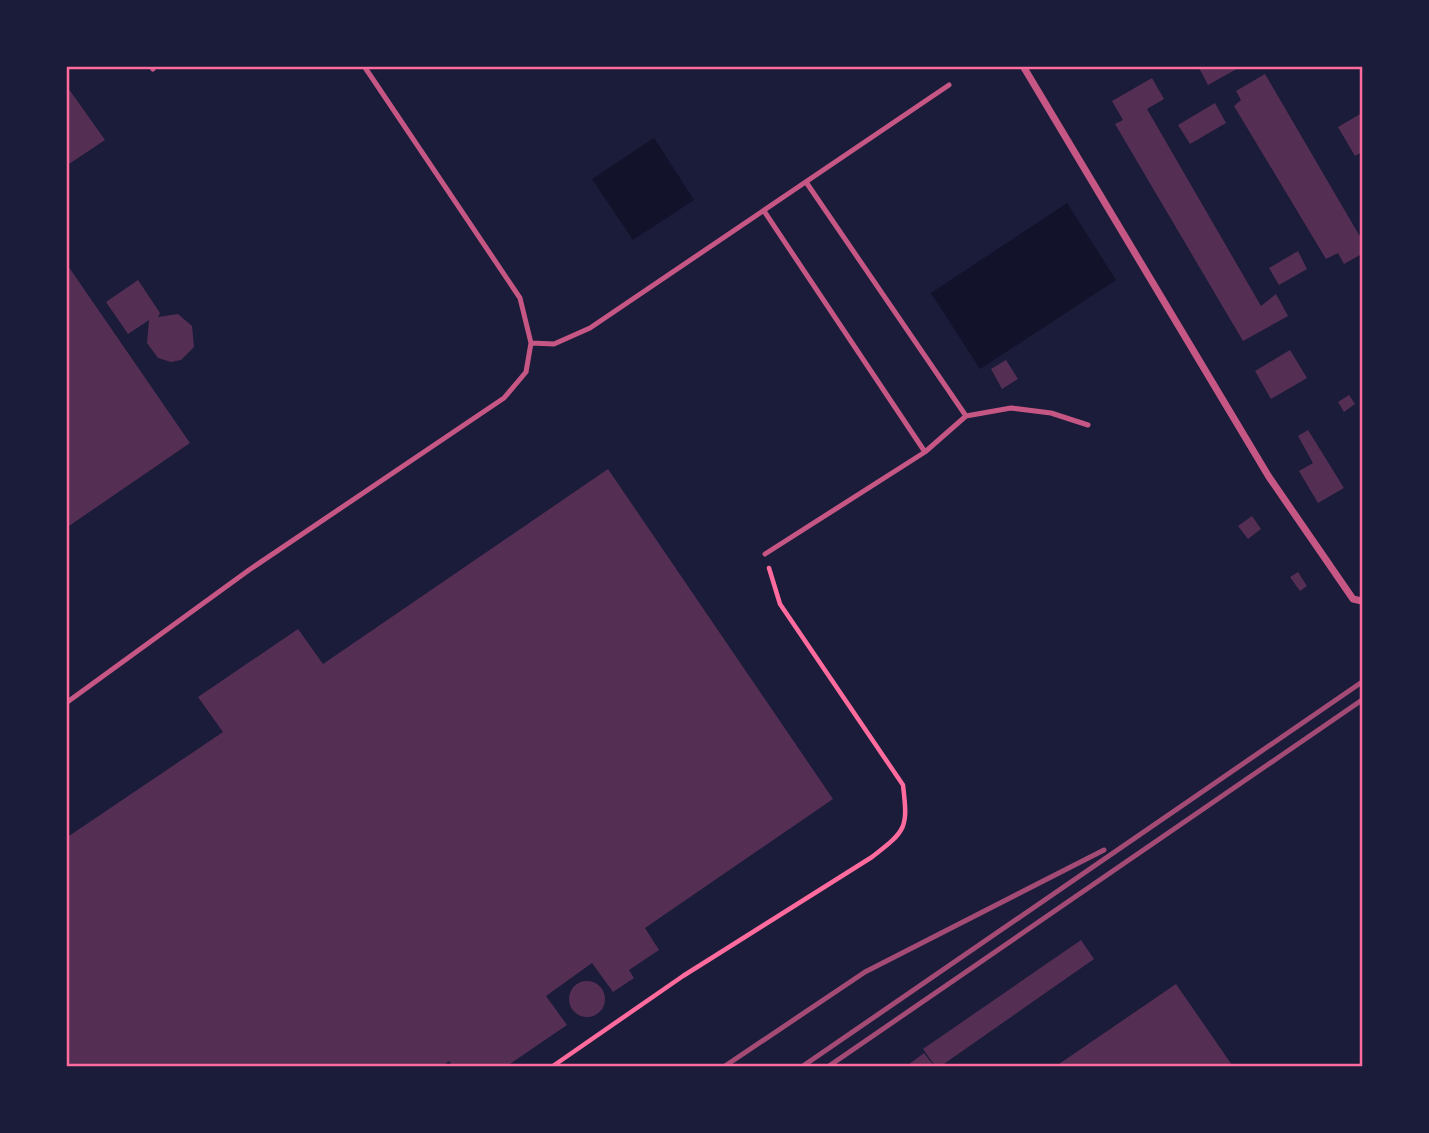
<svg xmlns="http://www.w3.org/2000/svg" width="1429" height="1133" font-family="Arial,sans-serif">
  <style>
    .water { fill: #12122b }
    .building { fill: #542f53 }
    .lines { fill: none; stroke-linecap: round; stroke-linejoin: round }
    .path { stroke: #ff6b9d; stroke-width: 4.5 }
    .service { stroke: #c65784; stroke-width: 5 }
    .minor { stroke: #c65784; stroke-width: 7 }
    .rail { stroke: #a44b75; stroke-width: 5 }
    .neatline { fill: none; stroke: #ff6b9d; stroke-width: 2.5 }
  </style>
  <rect width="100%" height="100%" fill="#1b1b3a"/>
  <path class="water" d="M654,138L694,200L633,240L592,179Z
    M1067,203L1116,280L980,369L931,293Z"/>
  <path class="building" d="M1198,66H1242L1208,85Z
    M1265,74L1362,240V260L1360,255L1344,264L1338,253L1326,259L1234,106L1241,100L1236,91Z
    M1152,78L1164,99L1147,109L1261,306L1276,294L1288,316L1243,341L1115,124L1123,120L1112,101Z
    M66,85L105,140L66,166Z
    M1215,103L1226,123L1190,144L1178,125Z
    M1362,113V152L1355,156L1338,127Z
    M1298,251L1307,269L1279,285L1269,268Z
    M66,263L190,443L66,528Z
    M138,280L160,313L158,317L178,314L192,326L194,347L181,360L171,362L158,358L147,343L149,320L128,334L106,302Z
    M1290,350L1307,378L1271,399L1255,371Z
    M1006,360L1018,379L1002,389L991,369Z
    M1349,395L1355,404L1344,412L1338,402Z
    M1308,430L1344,488L1318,503L1299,471L1313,463L1298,436Z
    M608,469L833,799L645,928L659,950L629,970L634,978L613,992L592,963L546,996L567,1025L507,1066H453L449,1061L442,1066H66V838L223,732L198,697L298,629L323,664Z
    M1252,516L1261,529L1248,539L1238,526Z
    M1298,572L1307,586L1300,591L1290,577Z
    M1081,940L1094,959L941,1066H935L923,1049Z
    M569 999a18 18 0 1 1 36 0a18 18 0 1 1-36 0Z
    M1176,984L1232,1065L1056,1066Z
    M924,1053L934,1066H909L908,1065Z"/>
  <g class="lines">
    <path class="path" d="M553,1066L683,976L872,857C907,830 908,828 903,785L780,604L769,568"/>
    <path class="service" d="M151,66L153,69
      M806,182L966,416
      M764,211L925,452L966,416L1011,408L1051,413L1088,425
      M531,343L554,344L590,328L949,85
      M765,554L925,452
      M66,703L249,570L504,398L526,372L531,343L520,298L364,66"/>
    <path class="minor" d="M1023,66L1269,477L1353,599L1362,601"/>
    <path class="rail" d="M725,1066L865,972L1104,850
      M803,1066L1362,682
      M829,1066L1362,700"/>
  </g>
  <rect width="1429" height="1133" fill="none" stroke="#1b1b3a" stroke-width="136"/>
  <rect x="68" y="68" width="1293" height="997" class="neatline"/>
</svg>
